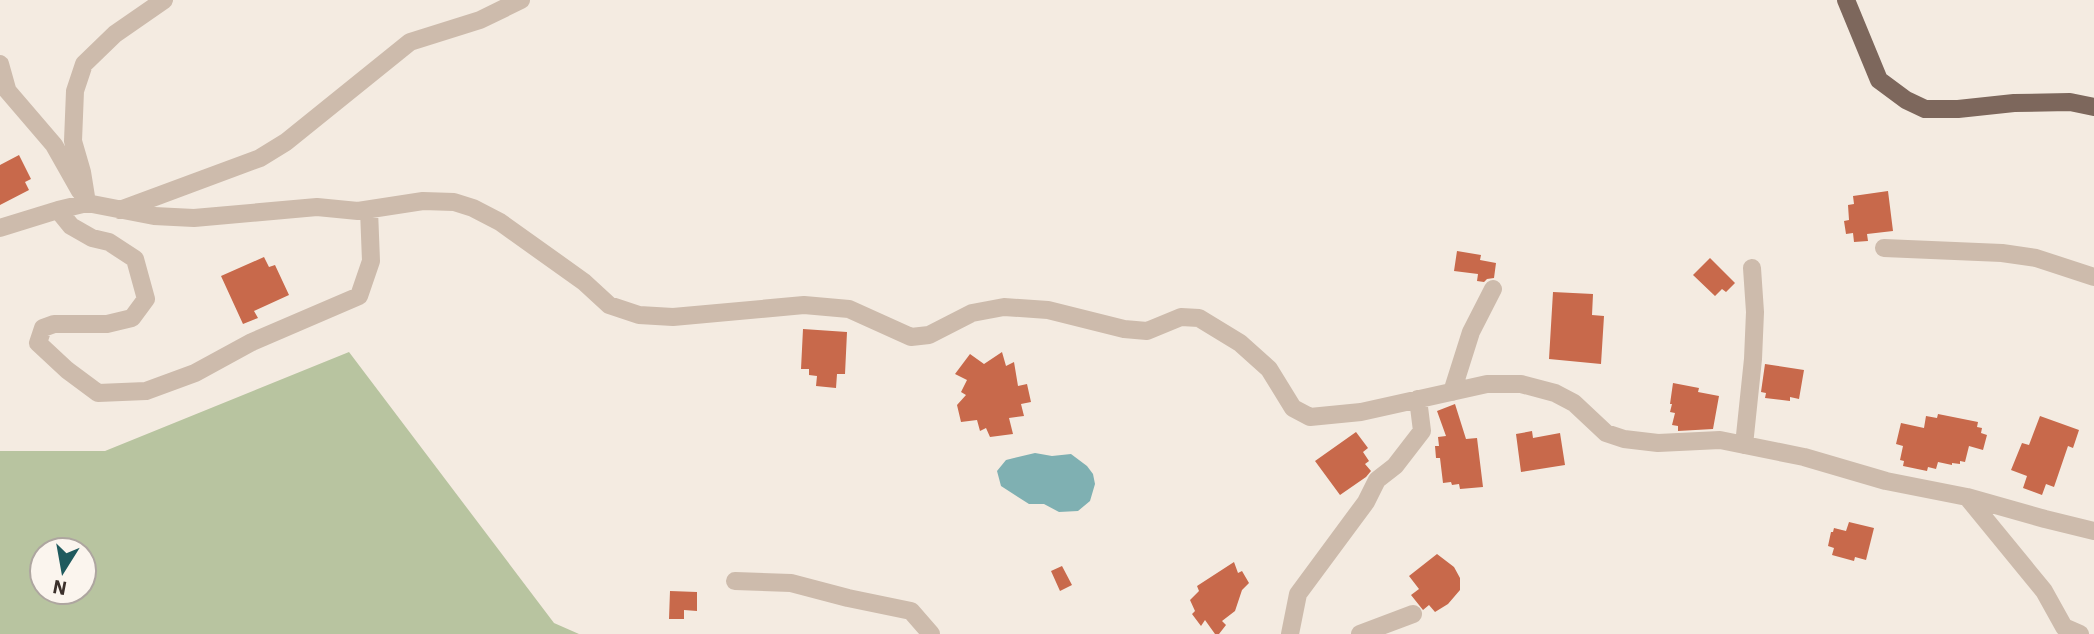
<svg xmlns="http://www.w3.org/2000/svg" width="2094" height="634" font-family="'IBM Plex Sans',sans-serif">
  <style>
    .green { fill: #b8c4a0; fill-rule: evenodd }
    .water { fill: #7fb0b2 }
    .building { fill: #c8694b }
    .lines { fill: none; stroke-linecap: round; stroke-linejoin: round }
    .minor { stroke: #cdbbac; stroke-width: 18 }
    .major { stroke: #7d675c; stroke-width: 18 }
  </style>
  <rect width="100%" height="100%" fill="#f4ebe1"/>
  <path class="green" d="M349,352L554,623L579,634H0V451H105ZM42,550H84V592H42Z"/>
  <path class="water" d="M1035,453L1052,456L1071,454L1087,466L1093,474L1095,484L1090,501L1078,511L1059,512L1044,504H1029L1001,486L997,471L1006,460Z"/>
  <path class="building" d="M19,155L31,179L25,182L29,190L0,205V165Z
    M1888,191L1893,231L1867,234L1868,241L1854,242L1853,233L1846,234L1844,221L1849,220L1848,205L1854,204L1853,196Z
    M1457,251L1481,255L1480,260L1496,263L1494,278L1487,279L1484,282L1477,281L1478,274L1454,271Z
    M264,257L269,267L275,265L289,295L254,311L258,318L243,324L221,276Z
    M1710,258L1735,283L1726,292L1722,289L1715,296L1693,275Z
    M1553,292L1593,294L1592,315L1604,316L1601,364L1549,359Z
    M803,329L847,332L845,374H837L836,388L816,386L817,376L809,375V369H801Z
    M1002,352L1006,366L1014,362L1018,386L1027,384L1031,402L1021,404L1024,416L1009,418L1013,434L990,437L986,428L980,431L977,420L961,422L957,405L966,395L961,392L967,380L955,374L970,354L984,364Z
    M1765,364L1804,370L1799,399L1790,397V401L1765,398L1766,393L1761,392Z
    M1673,383L1699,388L1698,392L1719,396L1713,429L1678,431V426L1672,425L1675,413L1670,412L1672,404H1670Z
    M1455,404L1466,439L1477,438L1483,487L1460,489L1459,484L1452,485L1451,482L1443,483L1440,458H1436L1435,446H1439L1438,437L1446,436L1437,411Z
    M1938,414L1978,422L1977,427L1982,428L1981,433L1987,435L1983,450L1969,446L1965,462L1960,461V464L1952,463V465L1938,462L1936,469L1928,467L1927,471L1903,466L1904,461L1900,460L1903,446L1896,444L1901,423L1924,428L1926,416L1937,418Z
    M2040,416L2079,430L2073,448L2068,446L2054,487L2046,484L2042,495L2023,488L2027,476L2011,470L2022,443L2029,445Z
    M1532,431L1533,438L1560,433L1565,465L1521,472L1516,434Z
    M1356,432L1368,448L1363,452L1369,461L1365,464L1371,471L1366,477L1340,495L1315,461Z
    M1849,522L1874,528L1866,560L1855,557L1854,561L1832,555L1834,548L1828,546L1831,532H1833L1834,528L1846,531Z
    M1437,554L1454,567L1460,578V590L1448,604L1435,612L1429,605L1423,610L1411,595L1419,589L1409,576Z
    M1234,562L1238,573L1242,571L1249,583L1242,590L1235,611L1222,621L1226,625L1219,634H1215L1205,620L1201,626L1192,614L1195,611L1190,600L1199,591L1197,586Z
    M1062,566L1072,585L1060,591L1051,571Z
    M670,591L697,592V611L684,610V619H669Z"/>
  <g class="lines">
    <path class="minor" d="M0,64L7,89
      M0,82L54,145L80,191
      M87,203L82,172L73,141L75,91L84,64L115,34L164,0
      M58,210L71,226L92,238L109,242L135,259L146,299L132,318L107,324H54L43,328L38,343L67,370L98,393L146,391L195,373L252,342L359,296L371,261L369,210
      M120,210L260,158L286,142L410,42L480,20L521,0
      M0,228L58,210L87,203L154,216L194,218L317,207L358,211L423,201L454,202L473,208L500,222L584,282L609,305L639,315L673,317L804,305L849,309L911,337L929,335L972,313L1004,307L1048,310L1124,329L1147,331L1181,317L1199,318L1240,343L1269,369L1293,408L1310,417L1361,412L1487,384H1521L1555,393L1574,403L1606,433L1624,439L1658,443L1720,440L1804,457L1886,481L1967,497L2044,591L2064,627L2080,634
      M1884,248L2002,253L2036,258L2094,277
      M1452,392L1471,332L1493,289
      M1744,445L1753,359L1755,312L1752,268
      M1967,497L2045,519L2094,531
      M735,581L791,583L848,598L911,611L931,634
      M1290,634L1298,594L1366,502L1377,480L1395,466L1422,431L1418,399
      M1360,634L1413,614"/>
    <path class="major" d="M1846,0L1879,80L1906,100L1925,109H1958L2014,103L2070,102L2094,107"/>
  </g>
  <g transform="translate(63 571) rotate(191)"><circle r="33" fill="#fbf5ee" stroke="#aea6a0" stroke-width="2"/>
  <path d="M0-5L12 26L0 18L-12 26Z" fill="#1f5a5e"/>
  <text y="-10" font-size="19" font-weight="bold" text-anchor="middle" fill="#3b302b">N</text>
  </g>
</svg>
